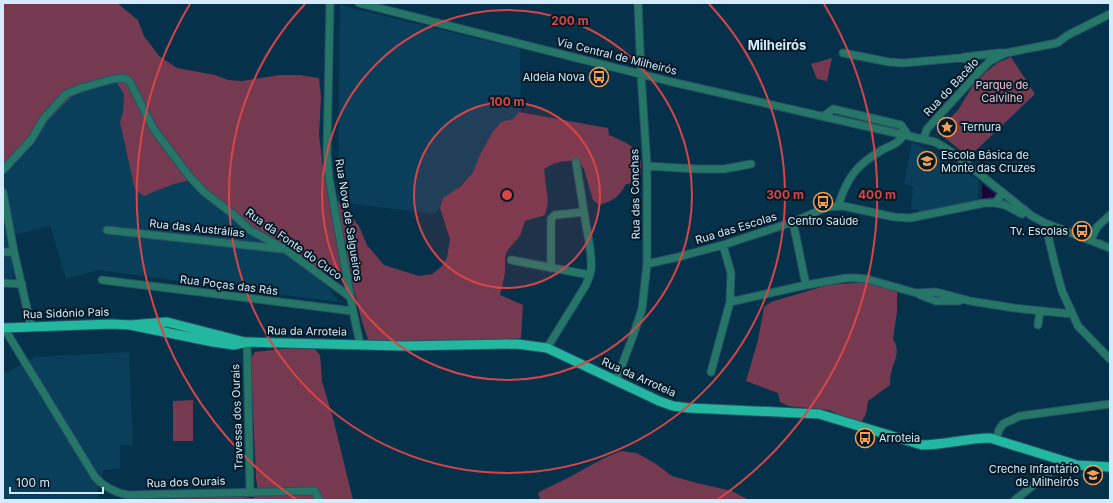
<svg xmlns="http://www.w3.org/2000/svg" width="1113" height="503" font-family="Inter,sans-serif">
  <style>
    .built { fill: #093f5a }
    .green { fill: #753a50 }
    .water { fill: #1b0338 }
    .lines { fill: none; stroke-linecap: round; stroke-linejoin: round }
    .minor-casing { stroke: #265066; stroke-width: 9 }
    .major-casing { stroke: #265066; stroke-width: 11 }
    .minor { stroke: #257667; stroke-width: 7 }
    .major { stroke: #22b79e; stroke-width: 9 }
    .ring { fill: none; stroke: #d64548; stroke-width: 2 }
    .labels { text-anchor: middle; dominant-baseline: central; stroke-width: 4; stroke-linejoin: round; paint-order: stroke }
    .street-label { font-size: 11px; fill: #d5ebfb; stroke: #031926 }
    .poi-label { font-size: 11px; fill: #d5ebfb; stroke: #031926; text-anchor: end }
    .park-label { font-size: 11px; fill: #f2c0cf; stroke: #031926 }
    .quarter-label { font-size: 13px; font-weight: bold; fill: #d5ebfb; stroke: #031926 }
    .centre { fill: #d64548; stroke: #031926; stroke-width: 2 }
    .ring-label { font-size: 12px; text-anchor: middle; font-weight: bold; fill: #d64548; stroke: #031926; stroke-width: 4; stroke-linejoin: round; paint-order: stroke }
  </style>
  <rect width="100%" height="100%" fill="#05324a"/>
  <path class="built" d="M340,5L520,49L521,119L434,214L338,202Z
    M121,74L187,182L311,264L339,302L98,270L66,279L50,226L13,235V278H3V164L70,89Z
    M912,142L979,180L978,201L918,213V209H911L913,186L904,184Z
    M129,352L133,445H120V469L103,470L98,488L99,500H3V372H7L34,357Z"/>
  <path class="green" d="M3,3H117L138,20L144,36L159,56L177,68L215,75L228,80L242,81L280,75H299L319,78L321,97L319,135L324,176L330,196L341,204L349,214L359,226L367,245L384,265L419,276L432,274L441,267L447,258L450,239L440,208L443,198L461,186L473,172L480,155L492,133L501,122L513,119L519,112L608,128L609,135C636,146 646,152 639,182L626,184C619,197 613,201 599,205L593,200L584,169L578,161C565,160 555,162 544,169L548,202L545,215L525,221L520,236L507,251L505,258V273L500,295L523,305L521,338C471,345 420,340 369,342L362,322L352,282L345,275L331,274L315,269L228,212L193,180C176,182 160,189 144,196L135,190L120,122L123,112L124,94L117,83L111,81L84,89L71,97L7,161L3,163Z
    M1011,57L1035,94L969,157L951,143L938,131L958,110L972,87L985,73L997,63Z
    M832,58L827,81L817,79L811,64Z
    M871,282L897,291V312L893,339C901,352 894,360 891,373C890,377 890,381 890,385L868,401L866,414L860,424L829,410L788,406L780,402L778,393L746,381L758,340L764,307L771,302L828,285Z
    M290,348H314L320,355L322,381L333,418L353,500H112L191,498L223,495L253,498L258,492L256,478L252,390L249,368L252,356L255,352Z
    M193,400V441H173V401Z
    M621,451L637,453L656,464L672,476L697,483L732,491L749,500H540L538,493C548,487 558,483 568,478C586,468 602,458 621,451Z"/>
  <path class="water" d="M982,184L995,194L996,197H988L987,199H982Z"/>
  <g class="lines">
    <defs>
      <path id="minor" d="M330,3L327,153L329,178L353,311L360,344
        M359,3L672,82L935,142L944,147L957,156L1032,216L1045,223L1110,248
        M843,53L889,62L903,63L960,58C971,59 974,62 979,72
        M964,57L998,53H1005
        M824,116L833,109L901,125L908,135
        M924,138L927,129L936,119L980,71L990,61L1006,53L1057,43L1068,35L1110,14
        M576,162L584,212
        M647,166L698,169H724L751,164
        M3,170L31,140L44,118L66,94L81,88L113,79L125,78L130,82L153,128L189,176L204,192L234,215L250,230L285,249L350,297
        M3,192L14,252L31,326
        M995,203L1005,205L1022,214L1025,210
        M838,206C847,178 856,165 882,150C891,145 899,144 904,134
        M793,222L806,285
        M1045,223L1055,265L1062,291L1078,326L1110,359
        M107,230L282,249
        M1091,240L1097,227L1110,215
        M3,252H14
        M511,260L590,275
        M647,264L678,257L723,245L793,222L827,207L843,206L894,217L910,218L984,203H995L1003,193
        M102,280L353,311
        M3,283L22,284
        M920,295L936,301H959
        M730,302L806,285L846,278H856L867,279L916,293L936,292L970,301L1014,308L1072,314
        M1038,325L1040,311
        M4,328L95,477C105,488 115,493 129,495L315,491L319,500
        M247,342L250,491
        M547,348L586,285C588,280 590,275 591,270C593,253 586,229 584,212L555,215L551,219V268
        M711,372L730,302L731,273L723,245
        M616,381L633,336L642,309L647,264V166L641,74L638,3
        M996,439L999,430L1003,424L1020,416L1110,404
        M1015,500L1046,475L1065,462"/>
      <path id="major" d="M130,325L213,342L234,345L247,342L403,346L517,344L547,348L659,401L673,406L689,408L819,414L922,445C945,445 967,438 990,438L1077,465L1110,467
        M3,328L112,324L130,325L167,322L245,342"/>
    </defs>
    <use href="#minor" class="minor-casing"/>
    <use href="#major" class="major-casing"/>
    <use href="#minor" class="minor"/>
    <use href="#major" class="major"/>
  </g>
  <circle cx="507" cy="195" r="93" fill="#d64548" fill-opacity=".12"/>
  <g class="ring">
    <circle cx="507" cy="195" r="93"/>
    <circle cx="507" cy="195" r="185"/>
    <path d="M709 4A278 278 0 1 1 305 4"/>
    <path d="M297 500A370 370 0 0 1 190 4M824 4A370 370 0 0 1 717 500"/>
  </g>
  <defs>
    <symbol id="bus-ring" viewBox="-11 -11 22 22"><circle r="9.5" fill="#031926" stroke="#fb9e51" stroke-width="1.5"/><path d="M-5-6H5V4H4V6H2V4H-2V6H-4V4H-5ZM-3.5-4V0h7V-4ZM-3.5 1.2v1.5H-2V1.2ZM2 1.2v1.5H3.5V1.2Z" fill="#fb9e51"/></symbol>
    <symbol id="sight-ring" viewBox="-11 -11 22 22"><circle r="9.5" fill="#031926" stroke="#fb9e51" stroke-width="1.5"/><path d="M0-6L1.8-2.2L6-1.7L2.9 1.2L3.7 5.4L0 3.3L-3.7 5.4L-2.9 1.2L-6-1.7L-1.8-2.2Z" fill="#fb9e51"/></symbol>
    <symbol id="school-ring" viewBox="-11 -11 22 22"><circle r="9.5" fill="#031926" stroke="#fb9e51" stroke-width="1.5"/><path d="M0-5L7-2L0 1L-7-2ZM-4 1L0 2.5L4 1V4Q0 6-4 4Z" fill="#fb9e51"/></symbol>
  </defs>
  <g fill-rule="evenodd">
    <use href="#bus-ring" x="588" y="66" width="22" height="22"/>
    <use href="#sight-ring" x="936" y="116" width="22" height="22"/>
    <use href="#school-ring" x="916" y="150" width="22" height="22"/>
    <use href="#bus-ring" x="812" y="191" width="22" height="22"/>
    <use href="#bus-ring" x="1071" y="220" width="22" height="22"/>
    <use href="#bus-ring" x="854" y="427" width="22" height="22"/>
    <use href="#school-ring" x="1082" y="464" width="22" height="22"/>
  </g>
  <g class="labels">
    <g class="street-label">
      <text transform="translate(617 56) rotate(14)">Via Central de Milheirós</text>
      <text transform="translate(951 87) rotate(-47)">Rua do Bacêlo</text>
      <text transform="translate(635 194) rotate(-91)">Rua das Conchas</text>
      <text transform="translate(349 220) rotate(81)">Rua Nova de Salgueiros</text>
      <text transform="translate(197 228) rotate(6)">Rua das Austrálias</text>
      <text transform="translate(736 228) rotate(-17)">Rua das Escolas</text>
      <text transform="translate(294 244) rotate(35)">Rua da Fonte do Cuco</text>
      <text transform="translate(229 285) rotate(7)">Rua Poças das Rás</text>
      <text transform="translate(66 313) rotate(-2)">Rua Sidónio Pais</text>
      <text transform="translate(307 331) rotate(1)">Rua da Arroteia</text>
      <text transform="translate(639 377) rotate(24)">Rua da Arroteia</text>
      <text transform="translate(237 417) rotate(-92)">Travessa dos Ourais</text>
      <text transform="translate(186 482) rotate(-2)">Rua dos Ourais</text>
    </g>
    <g class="poi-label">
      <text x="585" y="77">Aldeia Nova</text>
      <text x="961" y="127" text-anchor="start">Ternura</text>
      <text x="941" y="155" text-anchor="start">Escola Básica de<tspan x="941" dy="13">Monte das Cruzes</tspan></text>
      <text x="823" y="221" text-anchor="middle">Centro Saúde</text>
      <text x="1068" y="231">Tv. Escolas</text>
      <text x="879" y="438" text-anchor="start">Arroteia</text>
      <text x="1079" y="469">Creche Infantário<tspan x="1079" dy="13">de Milheirós</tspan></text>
    </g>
    <g class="park-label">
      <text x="1002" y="85">Parque de<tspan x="1002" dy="13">Calvilhe</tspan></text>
    </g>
    <g class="quarter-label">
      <text x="777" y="45">Milheirós</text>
    </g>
  </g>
  <circle cx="507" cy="195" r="6" class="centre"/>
  <g class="ring-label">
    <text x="570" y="25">200 m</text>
    <text x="507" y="106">100 m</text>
    <text x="785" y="199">300 m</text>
    <text x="877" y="199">400 m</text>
  </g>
  <rect width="1113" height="503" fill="none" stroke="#d5ebfb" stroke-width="8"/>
  <path d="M10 487v6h93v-6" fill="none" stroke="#d5ebfb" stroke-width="2"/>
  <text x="16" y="487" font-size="12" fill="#d5ebfb" stroke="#031926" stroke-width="3" paint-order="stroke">100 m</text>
</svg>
